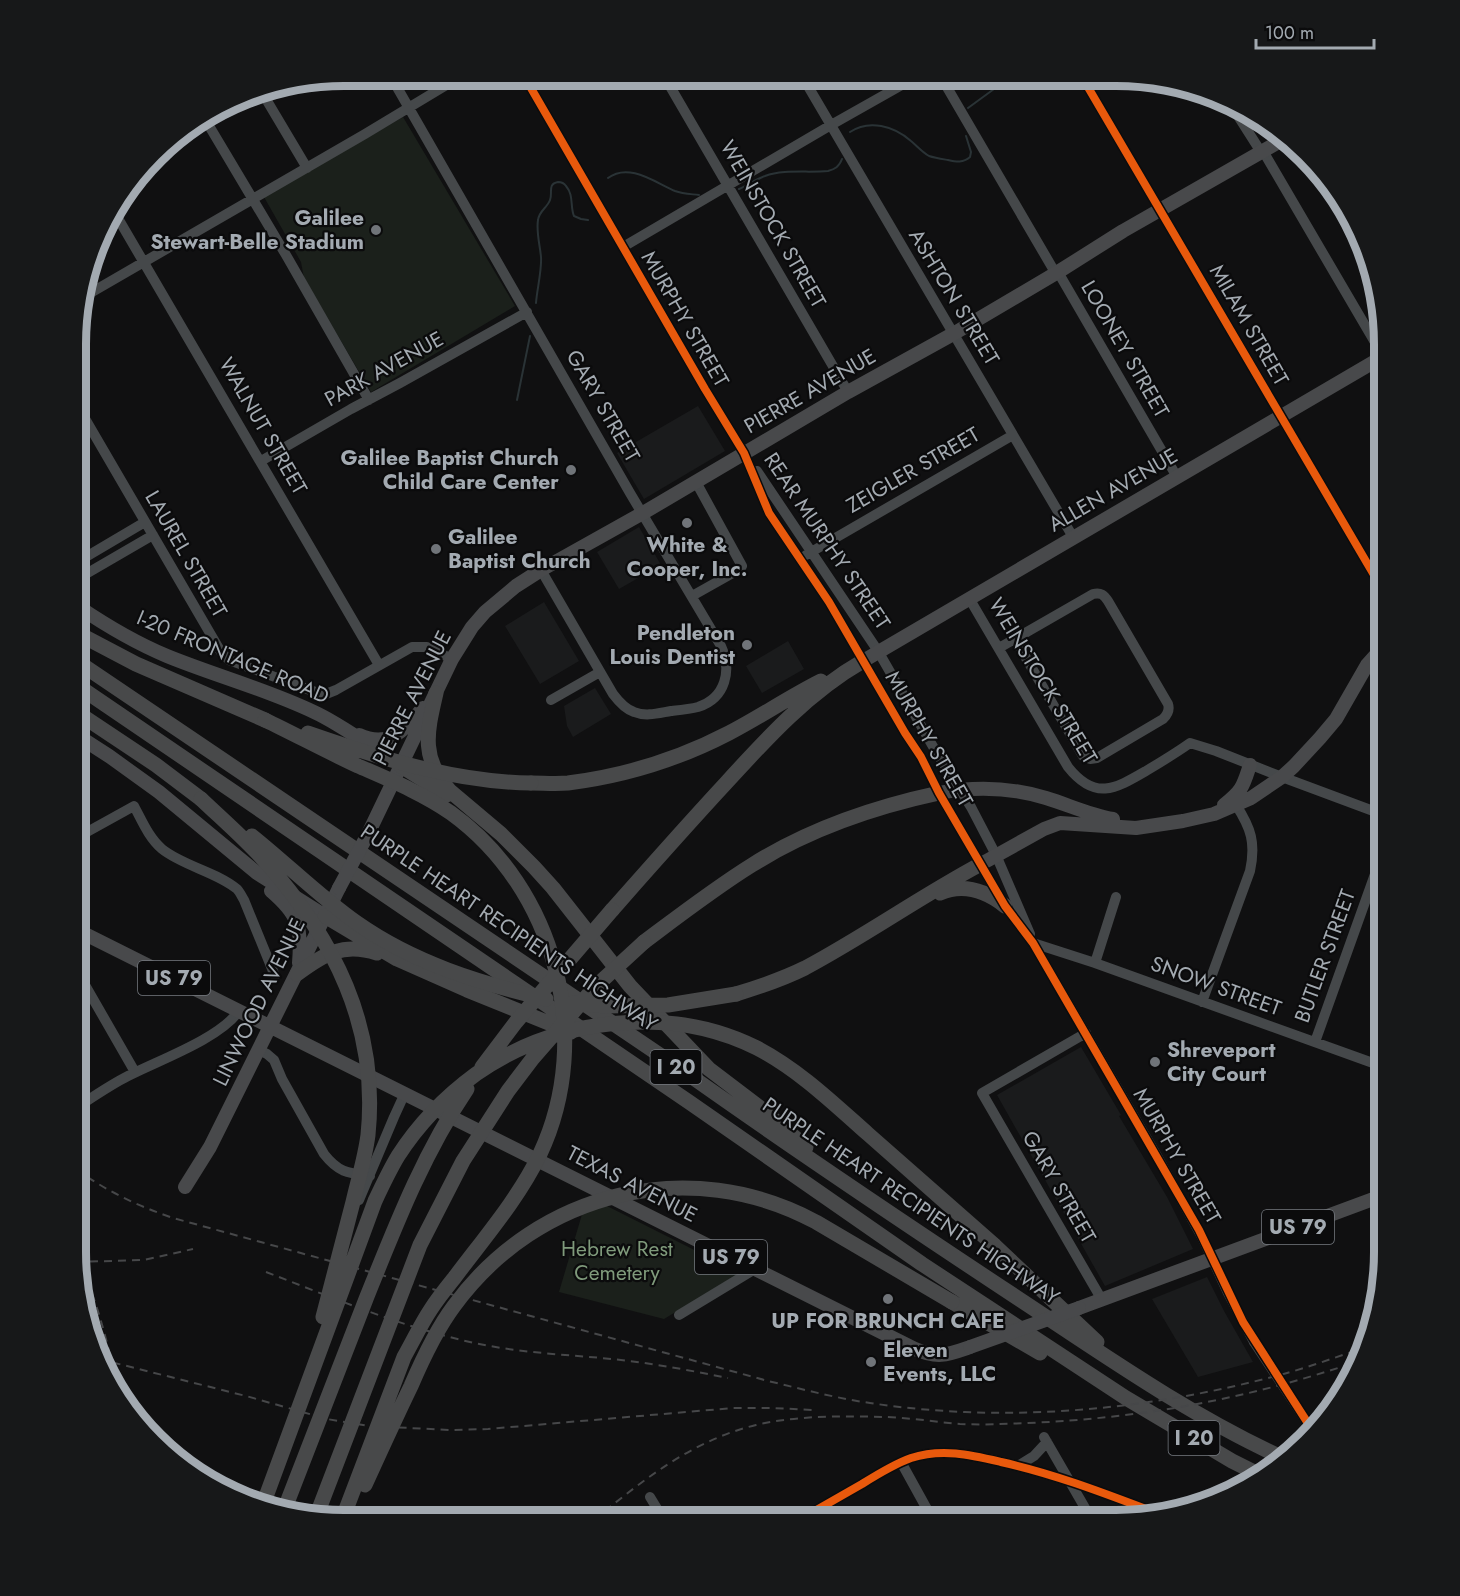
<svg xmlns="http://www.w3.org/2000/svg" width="1460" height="1596" font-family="Jost,sans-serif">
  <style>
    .built { fill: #1a1b1c }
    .green { fill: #1b201b }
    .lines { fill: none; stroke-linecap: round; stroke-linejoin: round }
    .stream { stroke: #2a3336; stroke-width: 2 }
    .minor { stroke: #45484a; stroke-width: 10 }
    .major { stroke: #48494b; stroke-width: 14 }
    .highway { stroke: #48494a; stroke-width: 15 }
    .rail { stroke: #464749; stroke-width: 2; stroke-dasharray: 8 6; stroke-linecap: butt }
    .minor-bridge { stroke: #45484a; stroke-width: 10 }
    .major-bridge { stroke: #48494b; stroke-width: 14 }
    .highway-bridge { stroke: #48494a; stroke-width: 15 }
    .cycleway-casing { stroke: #0b0b0c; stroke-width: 11 }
    .cycleway { stroke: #e8590c; stroke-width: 8 }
    .poi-dot { fill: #707479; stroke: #0b0b0c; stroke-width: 2 }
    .labels { text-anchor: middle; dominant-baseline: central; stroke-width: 4.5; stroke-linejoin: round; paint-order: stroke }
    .shield { fill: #0b0b0c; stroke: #757a80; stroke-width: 1.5 }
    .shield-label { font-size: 20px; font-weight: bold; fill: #a3aab1 }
    .poi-label { font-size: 21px; font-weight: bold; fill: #a3aab1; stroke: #0b0b0c; text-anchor: end }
    .street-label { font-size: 21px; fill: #a3aab1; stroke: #0b0b0c }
    .park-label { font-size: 21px; fill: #7f9a7b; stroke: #0b0b0c }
    .rim { fill: none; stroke: #a3aab1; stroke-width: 8 }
  </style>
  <rect width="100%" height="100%" fill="#101011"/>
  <path class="built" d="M698,406L725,451L644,499L617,453Z
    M639,527L661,565L619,589L597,552Z
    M544,602L579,661L540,684L505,626Z
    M788,641L804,669L762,693L746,666Z
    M595,688L611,714L573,737L567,726L564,706Z
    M1081,1047L1121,1115L1119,1116L1167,1197L1193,1249L1105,1286L997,1095Z
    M1207,1277L1224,1311L1253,1362L1198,1377L1152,1299Z"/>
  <path class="green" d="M403,117L515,306L371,392L304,278L301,262L264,197Z
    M603,1204L740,1273L664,1319L559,1292L583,1211Z"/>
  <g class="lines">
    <path class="stream" d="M968,108L994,89L1000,77
      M850,132C869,119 894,126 911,141C917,146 922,152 929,156C935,158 942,159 948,160C957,162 963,163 970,157L971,152L966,136
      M608,178C629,162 656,183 675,191C683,194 691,194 699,195
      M739,189C748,185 756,179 765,176C784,169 808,173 828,171C835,169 839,167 842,159
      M536,303C537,289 542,270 541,257C540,245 536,232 538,220C539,211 547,208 550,200C553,193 547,184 558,182C562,182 564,183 566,186C574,195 570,207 574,216L581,219L588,220
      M517,400L530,336"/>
    <path class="minor" d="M390,75L630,493L721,646C732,670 726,698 698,707C690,709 680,710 671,711C659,713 646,717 634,712C625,709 619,702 613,694L541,570
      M524,76L705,389L744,453L769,513L829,602L905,733L921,757L939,793L1005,906L1033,943L1157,1156L1202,1237L1228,1293L1254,1342
      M664,76L848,392
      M802,76L1073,537
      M941,77L1056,274
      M1082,77L1384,592
      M260,89L307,168
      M1233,108L1261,152
      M205,119L286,255L369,400
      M1263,151L1383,356
      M112,208L379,665
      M623,247L831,125L916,77
      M1058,272L1177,477
      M80,299L365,134L463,75
      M80,410L221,652L229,660L318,693L326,694L336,690L412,647H427L452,659
      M261,461L351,409L400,383L527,312
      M757,471L878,651L935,750L971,807L996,855L1030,934
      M806,555L1013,435
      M79,561L145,522
      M79,578L153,535
      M692,596L740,569L742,566L696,482
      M969,598L1068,767C1095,801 1115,789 1146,771C1161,762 1176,753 1190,743L1216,751L1282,777L1384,815
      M999,648L1093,594C1101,592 1104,595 1108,601L1168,704C1170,710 1167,715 1163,719L1097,758L1090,759L1083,756L1015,639
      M551,700L600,672
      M78,837L134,806C142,821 149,838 162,849C183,866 217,872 237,889C240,892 242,897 244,900L275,976
      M1033,943L1095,963L1384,1067
      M1095,963L1116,897
      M77,971L135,1072
      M1202,1002L1250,871C1256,843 1251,828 1236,805
      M1086,1033L982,1093L1102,1300
      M1315,1042L1384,849
      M259,1050L267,1054L274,1060L282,1079L324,1154C338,1172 347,1173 370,1176
      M76,1108C93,1097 110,1085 128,1076C159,1060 219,1039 239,1011
      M359,1200L394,1117L405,1093
      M679,1315L755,1269
      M1044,1437L1092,1520
      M901,1462L933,1520
      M1018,1466L1034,1456L1047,1442
      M650,1497L664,1520
      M799,1520C820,1508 841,1496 862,1484C878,1474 894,1464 911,1458C942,1448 971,1455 1001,1462C1056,1474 1109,1495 1162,1515"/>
    <path class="major" d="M79,607C107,626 136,643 167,656C216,676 266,689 314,712C338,723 361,740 384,755
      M863,661L1384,356
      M359,735C390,749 405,729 423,708
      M78,736L109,756L159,792L257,873L325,916
      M939,793C976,786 1010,787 1046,798C1069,805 1090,815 1113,819
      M1224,805C1243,790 1243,786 1250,765
      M368,834L452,659L472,627L485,612L516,586L541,570L643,513L848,392L953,334L1058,272L1123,231L1284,139
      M981,864L1044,829L1060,823L1136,828L1183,821L1214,814L1251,798L1282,777L1294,766L1320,738L1336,719L1367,665L1384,646
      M271,891C299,915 302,927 299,963
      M77,930L915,1349C938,1359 947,1355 970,1347
      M185,1187L210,1147L339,888
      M1079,1308L1384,1195"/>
    <path class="highway" d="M79,634L136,664L265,720
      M78,662L685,1072C795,1150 907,1225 1019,1299C1104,1355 1189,1415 1283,1458
      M78,686L689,1102L922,1264L1126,1398L1232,1461L1264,1477
      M436,693C427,732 420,758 450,791L501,834L534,867L553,888L630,986L709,1069L759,1107L806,1147
      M78,713L156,765L201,799
      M401,766L447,795
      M531,783C543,783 556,784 568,783C624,776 679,759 729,733C760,717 789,697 821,681
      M940,893C964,883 986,891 1005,906
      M612,910C650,867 687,825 726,783C767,738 809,692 863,661
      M325,916L397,959L467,990L571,1032
      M644,942C680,915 715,888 752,865C809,829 874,807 939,793
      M297,974C324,954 343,942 377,953
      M736,994C759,987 783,979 805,968C865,936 921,896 981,864
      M994,1245L1097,1342
      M952,1302L1040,1353"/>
    <path class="rail" d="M76,1169C106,1191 138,1206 173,1218L768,1381C802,1389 835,1398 870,1403C1009,1424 1152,1410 1287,1373C1312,1366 1336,1357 1361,1349
      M76,1255C98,1301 110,1350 119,1399
      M76,1262L144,1260L193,1249
      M266,1272C339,1300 413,1332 490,1346C533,1354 577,1355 621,1360C657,1364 693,1371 728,1378
      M99,1359L246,1396L327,1419L369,1426L450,1430L488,1429L733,1408H773L813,1410
      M594,1520C643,1480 693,1440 756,1425C799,1415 844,1416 887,1417C912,1418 936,1422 960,1424C982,1425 1005,1424 1028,1423C1143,1418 1247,1399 1356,1362"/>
    <path class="minor-bridge" d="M1254,1342L1305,1419"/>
    <path class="major-bridge" d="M339,888L368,834
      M970,1347L1079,1308"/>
    <path class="highway-bridge" d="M265,720C296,735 326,751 358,766C390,780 422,793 451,813C555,888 595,1037 540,1154C518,1199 485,1237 455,1277C447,1287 438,1298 431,1309C421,1324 413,1341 404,1357L342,1520
      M308,733C380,758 453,782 531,783
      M201,799C222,819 244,838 263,859C334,938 379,1027 368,1135C365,1158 358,1180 353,1202C343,1240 333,1279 323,1317
      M252,836C287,864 320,897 357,923C414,963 479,983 546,999
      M573,1003L606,1006L668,1005L736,994
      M482,1067L516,1022L612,910
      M365,1485C380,1452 395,1419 411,1386C423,1358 436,1330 454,1306C538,1191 690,1154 816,1222L952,1302
      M264,1502L375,1201C382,1186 389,1171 398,1156C418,1125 446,1096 476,1074C556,1018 669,1004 757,1048C799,1070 833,1103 868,1134C910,1171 952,1208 994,1245
      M285,1508C312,1438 339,1369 366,1299C395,1227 423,1154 467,1089
      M316,1517L420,1245L463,1161L508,1091L533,1058L595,987L644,942"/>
    <defs>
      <path id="cycleway" d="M524,76L705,389L744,453L769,513L829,602L905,733L921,757L939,793L1005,906L1033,943L1199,1230L1243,1322L1311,1428
        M1082,77L1384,592
        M799,1520C820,1508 841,1496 862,1484C878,1474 894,1464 911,1458C942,1448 971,1455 1001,1462C1056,1474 1109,1495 1162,1515"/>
    </defs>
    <use href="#cycleway" class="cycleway-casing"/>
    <use href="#cycleway" class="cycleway"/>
  </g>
  <g class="poi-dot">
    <circle cx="376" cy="230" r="6"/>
    <circle cx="571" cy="470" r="6"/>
    <circle cx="687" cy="523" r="6"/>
    <circle cx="436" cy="549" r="6"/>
    <circle cx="747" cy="645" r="6"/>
    <circle cx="1155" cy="1062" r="6"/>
    <circle cx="888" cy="1299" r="6"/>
    <circle cx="871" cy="1362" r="6"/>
  </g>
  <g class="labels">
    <g class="shield">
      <rect x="138" y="961" width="72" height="34" rx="4.5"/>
      <rect x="650.5" y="1050" width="51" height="34" rx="4.5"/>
      <rect x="1262" y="1210" width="72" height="34" rx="4.5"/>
      <rect x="695" y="1240" width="72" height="34" rx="4.5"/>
      <rect x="1168.5" y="1421" width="51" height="34" rx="4.5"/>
    </g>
    <g class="shield-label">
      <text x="174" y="978">US 79</text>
      <text x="676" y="1067">I 20</text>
      <text x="1298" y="1227">US 79</text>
      <text x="731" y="1257">US 79</text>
      <text x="1194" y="1438">I 20</text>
    </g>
    <g class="poi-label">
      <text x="364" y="218">Galilee<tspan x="364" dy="24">Stewart-Belle Stadium</tspan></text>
      <text x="559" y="458">Galilee Baptist Church<tspan x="559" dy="24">Child Care Center</tspan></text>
      <text x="448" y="537" text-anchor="start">Galilee<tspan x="448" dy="24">Baptist Church</tspan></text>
      <text x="687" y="545" text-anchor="middle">White &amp;<tspan x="687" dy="24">Cooper, Inc.</tspan></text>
      <text x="735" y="633">Pendleton<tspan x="735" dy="24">Louis Dentist</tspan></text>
      <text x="1167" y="1050" text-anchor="start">Shreveport<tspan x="1167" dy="24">City Court</tspan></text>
      <text x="888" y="1321" text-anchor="middle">UP FOR BRUNCH CAFE</text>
      <text x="883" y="1350" text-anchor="start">Eleven<tspan x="883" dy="24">Events, LLC</tspan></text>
    </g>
    <g class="street-label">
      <text transform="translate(773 224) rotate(60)">WEINSTOCK STREET</text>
      <text transform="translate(954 297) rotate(59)">ASHTON STREET</text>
      <text transform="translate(685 319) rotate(60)">MURPHY STREET</text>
      <text transform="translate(1249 325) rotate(60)">MILAM STREET</text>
      <text transform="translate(1125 349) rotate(60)">LOONEY STREET</text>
      <text transform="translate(384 369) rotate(-29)">PARK AVENUE</text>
      <text transform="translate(810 391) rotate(-30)">PIERRE AVENUE</text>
      <text transform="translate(603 406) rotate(60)">GARY STREET</text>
      <text transform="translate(263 426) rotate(60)">WALNUT STREET</text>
      <text transform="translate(913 470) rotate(-30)">ZEIGLER STREET</text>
      <text transform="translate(1113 490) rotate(-30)">ALLEN AVENUE</text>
      <text transform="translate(827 541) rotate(56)">REAR MURPHY STREET</text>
      <text transform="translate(186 554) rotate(60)">LAUREL STREET</text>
      <text transform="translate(233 657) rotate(23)">I-20 FRONTAGE ROAD</text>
      <text transform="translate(1043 681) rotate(59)">WEINSTOCK STREET</text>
      <text transform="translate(412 698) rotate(-63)">PIERRE AVENUE</text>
      <text transform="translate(929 739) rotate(60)">MURPHY STREET</text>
      <text transform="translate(509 928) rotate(34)">PURPLE HEART RECIPIENTS HIGHWAY</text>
      <text transform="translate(1325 956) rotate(-70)">BUTLER STREET</text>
      <text transform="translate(1216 986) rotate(20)">SNOW STREET</text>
      <text transform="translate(259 1002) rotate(-64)">LINWOOD AVENUE</text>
      <text transform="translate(1177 1156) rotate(60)">MURPHY STREET</text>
      <text transform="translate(632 1184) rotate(27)">TEXAS AVENUE</text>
      <text transform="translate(1059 1187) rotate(60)">GARY STREET</text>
      <text transform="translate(911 1201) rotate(34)">PURPLE HEART RECIPIENTS HIGHWAY</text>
    </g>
    <g class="park-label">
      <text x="617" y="1249">Hebrew Rest<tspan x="617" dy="24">Cemetery</tspan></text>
    </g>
  </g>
  <path d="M0 0H1460V1596H0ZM344 86H1116A258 258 0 0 1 1374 344V1252A258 258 0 0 1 1116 1510H344A258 258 0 0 1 86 1252V344A258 258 0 0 1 344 86Z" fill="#171819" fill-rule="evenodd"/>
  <path class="rim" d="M344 86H1116A258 258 0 0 1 1374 344V1252A258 258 0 0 1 1116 1510H344A258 258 0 0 1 86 1252V344A258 258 0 0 1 344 86Z"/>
  <path d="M1256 39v9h118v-9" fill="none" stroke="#a3aab1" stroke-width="3"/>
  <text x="1265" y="39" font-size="18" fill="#a3aab1" stroke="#0b0b0c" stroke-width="4.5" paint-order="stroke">100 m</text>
</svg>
